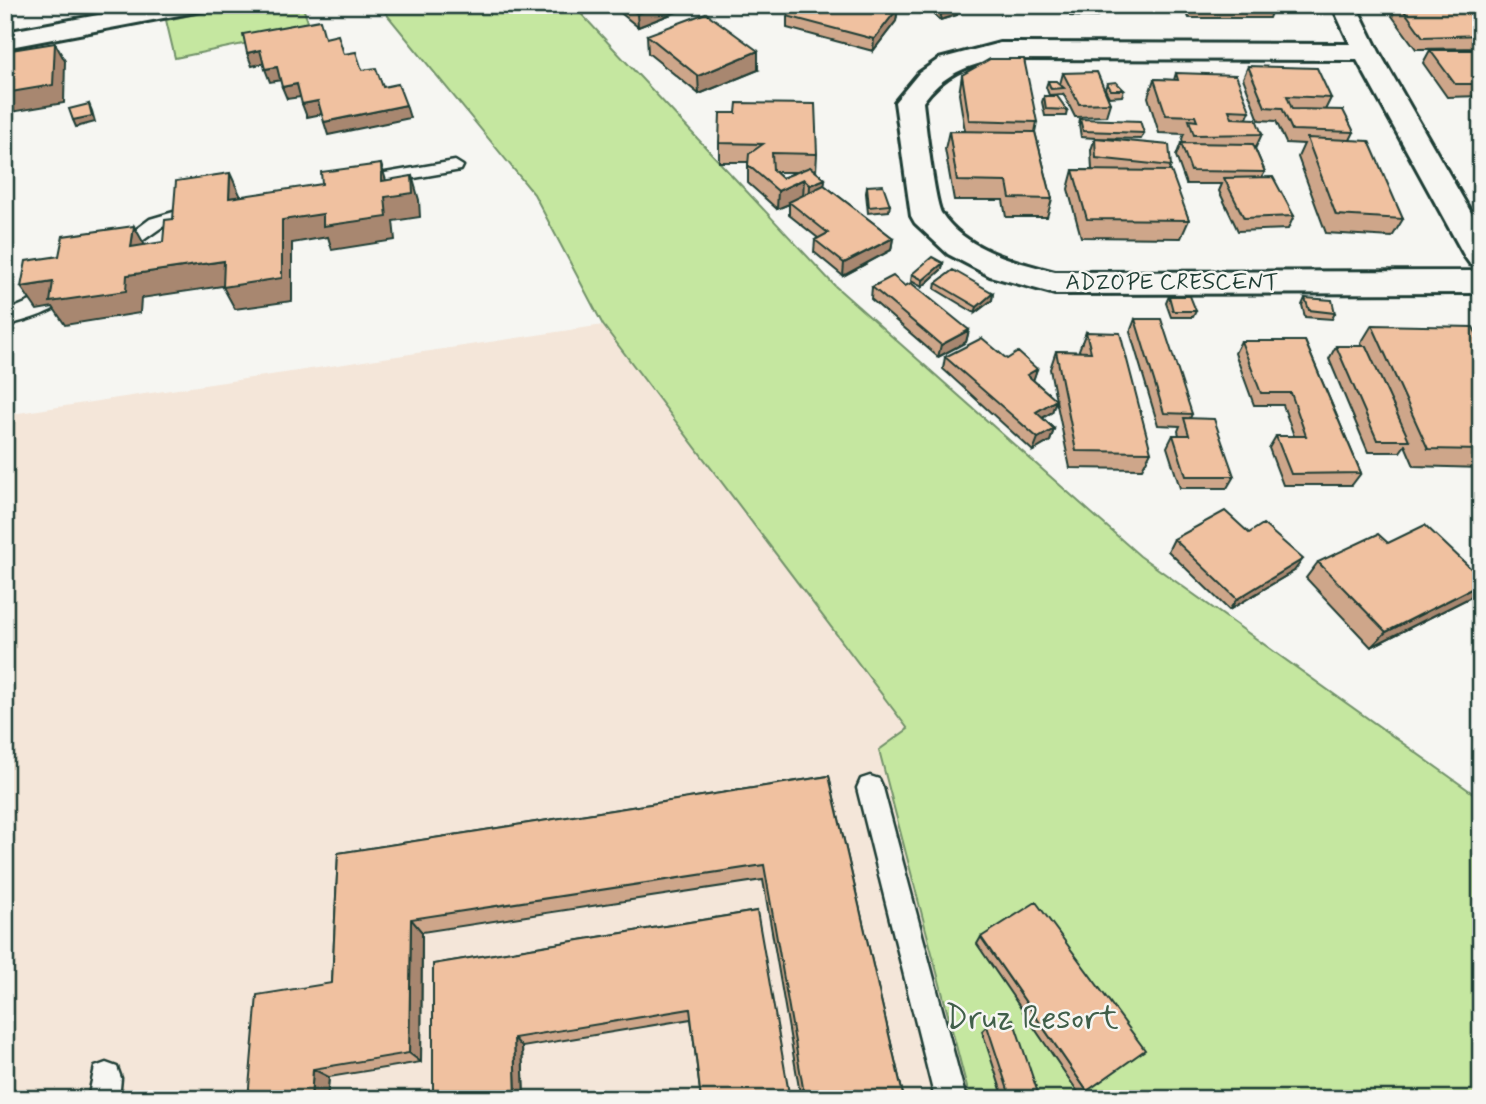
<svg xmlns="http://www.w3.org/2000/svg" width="1486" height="1104" font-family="Mynerve,sans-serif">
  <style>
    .built { fill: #f4e6d9 }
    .green { fill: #c5e7a0; stroke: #72926a; stroke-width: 2 }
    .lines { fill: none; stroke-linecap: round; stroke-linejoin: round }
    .lane-casing { stroke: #1f3d34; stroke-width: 5 }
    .street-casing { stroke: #1f3d34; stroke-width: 6 }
    .lane { fill: #f6f6f2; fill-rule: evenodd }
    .street { fill: #f6f6f2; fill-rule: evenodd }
    .wall { fill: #cea68a; stroke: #1f3d34; stroke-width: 2; fill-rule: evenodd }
    .shaded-wall { fill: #a88770; stroke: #1f3d34; stroke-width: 2 }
    .building { fill: #f0c1a0; stroke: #1f3d34; stroke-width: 2 }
    .labels { text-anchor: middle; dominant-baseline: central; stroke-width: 5; stroke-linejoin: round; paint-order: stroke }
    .far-street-label { font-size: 23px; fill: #1f3d34; stroke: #f6f6f2 }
    .near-park-label { font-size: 33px; fill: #405f4a; stroke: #f6f6f2 }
  </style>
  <rect width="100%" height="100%" fill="#f6f6f2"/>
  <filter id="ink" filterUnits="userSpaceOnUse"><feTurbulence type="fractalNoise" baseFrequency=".0143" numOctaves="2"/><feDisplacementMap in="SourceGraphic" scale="14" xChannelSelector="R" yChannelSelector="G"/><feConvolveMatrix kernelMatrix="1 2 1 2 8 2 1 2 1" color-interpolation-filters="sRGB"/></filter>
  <g filter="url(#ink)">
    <path class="built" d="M603,325L908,729L879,750L970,1099H5V415Z"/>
    <path class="green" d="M242,5H302L311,30L175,58L166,20Z
      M379,5H573L835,286L1140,556L1481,799V1099H970L879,750L908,729L603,325L534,194Z"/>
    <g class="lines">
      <defs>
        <path id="lane" d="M455,161L463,166L461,170L356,188L347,183L356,178Z
          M204,203L210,205L213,209L210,213L162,227L121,256L115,258L106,252L150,219Z
          M63,287L70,288L72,293C60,312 26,320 5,326V312Z
          M870,776L879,779L883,788L966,1099H935L857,788L861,779Z
          M106,1063L117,1067L121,1078L119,1099H88L95,1067Z"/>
        <path id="street" d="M153,5H207L204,10L195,12L5,48V32Z
          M1332,5H1356L1379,52L1481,230V267L1470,264L1465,257L1357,60L1000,59C967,65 943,74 923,102C925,120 935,205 942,214C966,250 1016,262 1055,272L1481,271V293L1055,294L990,276L948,254L915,223L911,216L895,102L919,73L939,59L1000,43L1350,44Z"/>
      </defs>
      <use href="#lane" class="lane-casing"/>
      <use href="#street" class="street-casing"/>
      <use href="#lane" class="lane"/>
      <use href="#street" class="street"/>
    </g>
    <path class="wall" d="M611,5H679V11L638,27Z
      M928,5H954L958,9L957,15L940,20L927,9Z
      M1068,5H1101L1098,17L1070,16Z
      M1183,5H1274L1269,18H1189Z
      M1398,5H1470L1481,19V48L1416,49L1392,16Z
      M898,8L896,21L873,51L787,28V16Z
      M647,35L758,70L699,94L648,53Z
      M1430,50H1481V96L1447,97L1423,63Z
      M1248,66L1331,98L1325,110L1354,132L1350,140L1403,219L1392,237L1326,233L1298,157L1304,144L1286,143L1276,121L1259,120L1243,78Z
      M1063,73L1110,103L1106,116L1075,117L1063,93V94L1049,95L1046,87L1048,81L1060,84Z
      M1176,73L1250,111L1247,118L1262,134L1255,149L1265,172L1262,177L1294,216L1288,229L1238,231L1219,191L1222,184H1186L1176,156L1181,143H1183L1182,139L1184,134L1159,133L1148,97L1154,79L1174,80Z
      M962,75L1037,122L1035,132L1052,199L1047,217H1006L1003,200H954L945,149L949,131H965L959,94Z
      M1107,83L1124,90L1122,96L1109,97L1105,89Z
      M1044,96L1067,110L1066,116H1045L1042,102Z
      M736,113L817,154L816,172L825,179L824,185L893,238L891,250L843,276L814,252L815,240L818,238L789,215V204L777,209L748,183V162H719V143ZM775,172H797L782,178Z
      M1080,119L1144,133L1141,139L1096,138L1171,166L1169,171L1189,220L1181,238L1081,237L1068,189L1073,170H1092L1091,150L1095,138L1081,137L1079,125Z
      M867,186L890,205L889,211L868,213L866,193Z
      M943,263L942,269L922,287L911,281L912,274Z
      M936,283L993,293L992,300L975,313L935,289Z
      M905,286L969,330L966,342L938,357L871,299L872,287Z
      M1169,296L1196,311L1193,317H1171L1166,303Z
      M1305,298L1335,313L1332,319L1305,317L1302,305Z
      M1135,319L1192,414L1190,418L1234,476L1227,488H1180L1167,447L1173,435H1179L1178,431L1180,426L1158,425L1130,332Z
      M1372,325L1481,343V468L1414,466L1405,445L1400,452H1368L1329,359L1336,346H1362L1361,343Z
      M1086,332L1151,452L1142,469L1070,468L1056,400L1052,412L1043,418L1054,429L1050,441L1033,451L943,369L945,357L1007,359L1037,369L1033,380L1056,400L1050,369L1056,351L1080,352L1079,350Z
      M1241,341H1305L1361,473L1352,485H1283L1269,448L1276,436H1294L1283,405H1254L1235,353Z
      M1249,533L1294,571L1229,610L1168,551L1174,539Z
      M1318,562L1469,598L1371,647L1306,578Z
      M1481,731V742L1476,738Z
      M829,776L904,1099H801L763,880L422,932L421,1062L329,1077L327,1099H248L332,983L338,853Z
      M757,911L701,1099L691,1019L522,1047L524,1099H433V964Z
      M981,937L1087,1091L1080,1095L977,944Z
      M987,1026L1040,1099H1004L982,1031Z"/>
    <path class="shaded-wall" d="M479,5H489L479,9Z
      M661,5H679V11L638,27L637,14Z
      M758,5H769L758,9Z
      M898,8L896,21L873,51L874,39Z
      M958,9L957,15L940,20L941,14Z
      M55,43L65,61L64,103L5,113V93Z
      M260,50L265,63L252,66L247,53Z
      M758,51V70L699,94L698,76Z
      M277,67L282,80L270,82L265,69Z
      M297,84L301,97L287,99L282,87Z
      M318,101L322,114L307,117L302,104Z
      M89,104L92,111L95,122L76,127L73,120Z
      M406,105L410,118L328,135L324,122Z
      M381,164L388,187L412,176L419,200L420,217L393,221L395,240L332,250L328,237L292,243V301L235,309L223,287L282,220L385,197L382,181Z
      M230,173L241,197L229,198Z
      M804,179L803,198L789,202V204L777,209L778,191Z
      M825,179L823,198L809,204L810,185Z
      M134,226L147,249L131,247Z
      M893,238L891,250L843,276L844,263Z
      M224,261L236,284L141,298L140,313L65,325L53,307L37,310L21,287L53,282L127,275Z
      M943,263L942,269L922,287L923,280Z
      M993,293L992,300L975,313L977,307Z
      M969,330L966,342L938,357L941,345Z
      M1037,369L1033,381L1027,375Z
      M1056,400L1052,412L1032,424L1036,412Z
      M1054,429L1050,441L1033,451L1038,438Z
      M1303,559L1294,571L1229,610L1237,599Z
      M1481,584V586L1469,598L1371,647L1386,632Z
      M411,919L422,932L421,1062L409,1053Z
      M514,1038L522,1047L524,1099H516Z
      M313,1069L329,1077L327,1099H311Z"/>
    <path class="building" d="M626,5H661L637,14Z
      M797,5H887L898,8L874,39L787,16Z
      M931,5H954L958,9L941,14Z
      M1400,5H1470L1481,19V35L1423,37Z
      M706,13L758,51L698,76L647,35Z
      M320,20L325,38L338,35L344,54L356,52L362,70L376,68L383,87L398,84L406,105L324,122L318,101L302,104L297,84L282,87L277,67L265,69L260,50L247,53L243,34Z
      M55,43L53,85L5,93V51Z
      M1430,50H1481V84H1455Z
      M990,59H1024L1037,122L969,120L962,75Z
      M1248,66L1317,68L1331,98L1287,96L1292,109L1343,110L1354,132L1292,130L1282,108L1265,107Z
      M1097,72L1110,103L1079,104L1063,73Z
      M1176,73L1236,75L1250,111L1229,110L1232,118L1256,119L1262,134L1194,135L1189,120L1197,121L1195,116L1166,115L1154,79L1178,80Z
      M1048,81H1056L1064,88L1051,89Z
      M1116,82L1124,90H1111L1107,83Z
      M1044,96H1057L1067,110L1046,109Z
      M737,103L815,104L817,154L772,153L773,170L782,178L810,167L825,179L810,185L804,179L778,191L748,165L749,154L763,144L719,143L720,113H736Z
      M89,104L92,116L73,120L69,109Z
      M1080,119L1140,121L1144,133L1083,131Z
      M949,131L1035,132L1052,199L1010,198L1007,182L957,181Z
      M1095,138L1169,145L1171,166L1096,158Z
      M1307,138L1369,141L1403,219L1336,215Z
      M1181,143L1253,144L1265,172L1191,171Z
      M381,164L382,181L412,176L413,193L385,197L387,217L323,226V214L282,220V278L223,287L224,261L127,275L126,291L50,302L53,282L21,287L26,261L59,256L63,236L134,226L131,247L163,242L165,220L173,219L176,181L230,173L229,198L322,184L321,172Z
      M1073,170L1171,171L1189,220L1087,219Z
      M1273,177L1294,216L1244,218L1224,178Z
      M824,185L893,238L844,263L815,240L828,233L789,202Z
      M883,185L890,205L869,207L867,186Z
      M932,257L943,263L923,280L912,274Z
      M953,270L993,293L977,307L936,283Z
      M893,276L905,286L911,283L969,330L941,345L872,287Z
      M1169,296H1190L1196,311H1173Z
      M1305,298L1332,300L1335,313L1309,310Z
      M1135,319H1161L1192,414L1164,413Z
      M1372,325L1473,327L1481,343V450L1428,449Z
      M1086,332L1120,333L1151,452L1076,451L1056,351L1091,352Z
      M982,338L1007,359L1018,352L1037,369L1027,375L1056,400L1036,412L1054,429L1038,438L945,357Z
      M1241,341H1305L1361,473L1291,474L1276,436H1306L1291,393H1261Z
      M1336,346H1366L1409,440H1377Z
      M1184,418L1214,419L1234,476H1186L1173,435H1189Z
      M1225,511L1249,533L1263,524L1303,559L1237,599L1174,539Z
      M1425,525L1481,578V584L1386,632L1318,562L1378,534L1388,543Z
      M829,776L904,1099H805L764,865L411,919L409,1053L313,1069L311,1099H248L257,995L332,983L338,853Z
      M1036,902L1145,1050L1087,1091L981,937Z
      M757,911L790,1099H700H701L690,1009L514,1038L516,1099H433V964Z
      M1013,1019L1040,1099H1011L987,1026Z"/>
  </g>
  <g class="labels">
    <g class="far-street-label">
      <text x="1172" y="283">ADZOPE CRESCENT</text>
    </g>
    <g class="near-park-label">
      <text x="1032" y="1019">Druz Resort</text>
    </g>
  </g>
  <rect width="1486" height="1104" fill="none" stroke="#f6f6f2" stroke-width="28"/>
  <rect x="14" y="14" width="1458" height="1076" fill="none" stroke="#1f3d34" stroke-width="2.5" filter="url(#ink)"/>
</svg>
